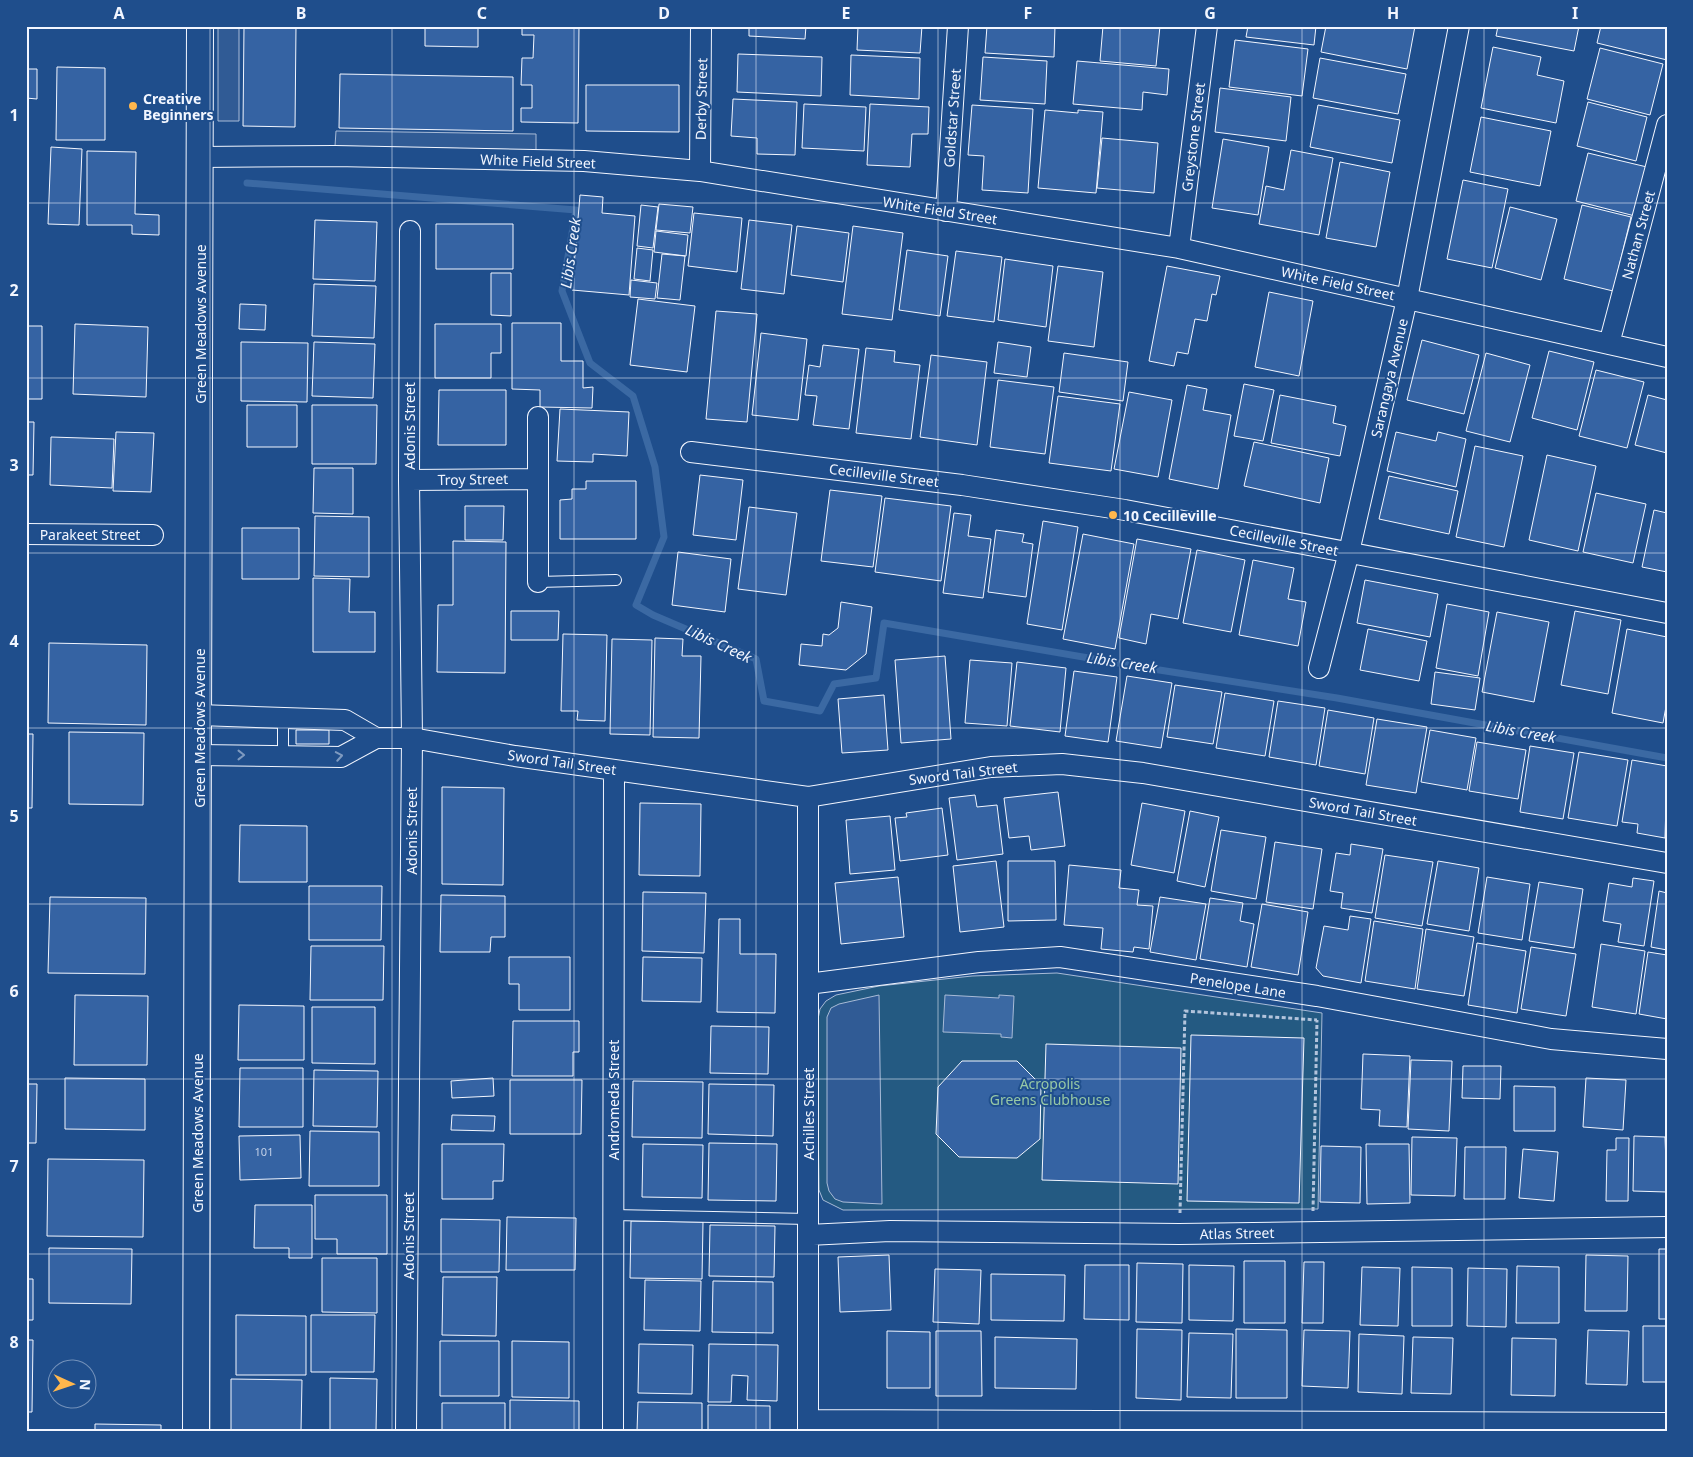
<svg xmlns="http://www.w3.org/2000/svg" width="1693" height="1457" font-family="'Noto Sans',sans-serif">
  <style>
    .green { fill: #245a82; stroke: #a8bbd7 }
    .parking { fill: #305b95; stroke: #a8bbd7 }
    .water { fill: #3b69a3; stroke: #a8bbd7 }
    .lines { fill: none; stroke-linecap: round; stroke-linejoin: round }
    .stream { stroke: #3b69a3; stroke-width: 7 }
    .building { fill: #3563a3; stroke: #f2f6ff }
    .service-casing { stroke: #f2f6ff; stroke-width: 12 }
    .minor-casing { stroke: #f2f6ff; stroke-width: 22 }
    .tertiary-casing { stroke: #f2f6ff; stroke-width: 28 }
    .path { stroke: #b3c4dc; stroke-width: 3; stroke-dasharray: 4 2.5; stroke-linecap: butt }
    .service { stroke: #1f4e8c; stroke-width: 10 }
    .minor { stroke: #1f4e8c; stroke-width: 20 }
    .tertiary { stroke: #1f4e8c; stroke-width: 26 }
    .oneway { stroke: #7e9ac0 }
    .grid { fill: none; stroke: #f2f6ff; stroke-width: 1; stroke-opacity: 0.55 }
    .poi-dot { fill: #ffb74d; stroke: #1f4e8c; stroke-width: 2 }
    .labels { text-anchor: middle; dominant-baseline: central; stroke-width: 4; stroke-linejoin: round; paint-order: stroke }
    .number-label { font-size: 11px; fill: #c3d1e8 }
    .poi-label { font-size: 14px; font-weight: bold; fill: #f2f6ff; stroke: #1f4e8c; text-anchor: start }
    .street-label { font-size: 14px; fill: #f2f6ff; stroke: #1f4e8c }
    .park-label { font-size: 14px; fill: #97c8a6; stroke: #1f4e8c }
    .water-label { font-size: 15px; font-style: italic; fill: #f2f6ff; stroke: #1f4e8c }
    .neatline { fill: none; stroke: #f2f6ff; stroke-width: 2 }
    .grid-label { font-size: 16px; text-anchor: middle; font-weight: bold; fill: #f2f6ff }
  </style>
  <rect width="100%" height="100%" fill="#1f4e8c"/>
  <path class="green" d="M1057,973L1322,1013L1318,1209L843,1210L823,1200L819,1190L817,1024L820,1009L826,1001L836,995L879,986L972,976Z"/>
  <path class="parking" d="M218,26H239V121H218Z
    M336,131L536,134V150L335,146Z
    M879,995L882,1204L843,1202L835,1199L829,1191L827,1183V1017L831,1008L839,1004Z"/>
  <path class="water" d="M945,995L999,998V995L1014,996L1012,1038L1001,1037V1034L943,1032Z"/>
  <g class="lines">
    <path class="stream" d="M247,183L576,210L562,291L590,363L633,396L655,467L664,537L636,605L653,615L756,659L764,701L820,711L834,684L876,678L884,623L1153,669L1337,698L1667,758"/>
  </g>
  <path class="building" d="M244,26H296L295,127L243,126Z
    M425,26H478V47L425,46Z
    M522,26H579L578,123L521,122V108H532V85H521L522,58H533L534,35H522Z
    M602,26H670V28H602Z
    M749,26H806L805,39L749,36Z
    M858,26H922L920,53L857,50Z
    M987,26H1055L1054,57L985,53Z
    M1103,26H1160L1156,66L1100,61Z
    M1248,26H1316L1314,45L1246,37Z
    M1326,26H1415L1407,69L1321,52Z
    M1498,26H1579L1574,51L1496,36Z
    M1601,26H1667V60L1597,43Z
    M1235,40L1308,49L1302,96L1229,87Z
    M1493,47L1541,57L1537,75L1564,81L1556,123L1481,108Z
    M1600,48L1663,64L1650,115L1587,99Z
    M738,54L822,57L821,96L737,92Z
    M851,55L920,58L919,99L850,95Z
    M983,57L1047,61L1045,104L980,100Z
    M1320,58L1406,74L1398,114L1313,98Z
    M1077,61L1169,69L1167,95L1143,92L1142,110L1073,104Z
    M57,67L105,68V140H56Z
    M26,69H37V99L26,98Z
    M340,74L513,77V131L339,128Z
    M586,85H679V132L586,131Z
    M1220,88L1291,97L1286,141L1215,132Z
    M733,99L797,102L795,155L757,154V138L731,136Z
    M1588,102L1647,117L1636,161L1577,146Z
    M804,104L866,107L864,151L802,148Z
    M870,104L929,107L928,134H912L910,167L867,165Z
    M972,105L1033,109L1028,193L982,190L984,156L968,155Z
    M1318,105L1400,120L1392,163L1310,147Z
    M1045,110L1078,113V110L1103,112L1096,193L1038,188Z
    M1481,117L1551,131L1540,186L1470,172Z
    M1102,138L1158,143L1154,193L1097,188Z
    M1223,139L1269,147L1258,215L1212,208Z
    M51,147L82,149L79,225L48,224Z
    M1291,150L1333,158L1319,235L1259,224L1266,186L1284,190Z
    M87,151L136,152L135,214L159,215V235L132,234V225H87Z
    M1588,153L1647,167L1635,216L1576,201Z
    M1340,162L1390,172L1376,247L1326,238Z
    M1463,180L1508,189L1492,268L1447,259Z
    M580,195L603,197L602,213L635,216L629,295L572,290Z
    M659,204L693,207L690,233L656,230Z
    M641,205L658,207L653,248L637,246Z
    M1582,205L1631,217L1613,291L1564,279Z
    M1510,207L1557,219L1541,280L1495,268Z
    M694,213L742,218L737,272L688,266Z
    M315,220L377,222L375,281L313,279Z
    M749,220L792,225L784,294L741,289Z
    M436,224H513V269H436Z
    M797,226L849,233L843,282L791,275Z
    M853,226L903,233L892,320L842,314Z
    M656,231L688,235L686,256L654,252Z
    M637,248L653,250L650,281L634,279Z
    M907,250L948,256L940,316L899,310Z
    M956,251L1002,257L994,322L947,316Z
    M662,254L685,256L680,300L657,298Z
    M1005,259L1053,266L1046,327L998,320Z
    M1058,266L1103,272L1094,347L1048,341Z
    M1167,266L1220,276L1216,295L1212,294L1207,321L1195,319L1188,354L1177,352L1174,366L1149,361Z
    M491,273H511V316L491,315Z
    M631,280L657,283L655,299L630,297Z
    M314,284L376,286L374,338L312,336Z
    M1269,292L1313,301L1299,376L1255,367Z
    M638,299L695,306L687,372L630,365Z
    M240,304L266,305L265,330L239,329Z
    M716,311L757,314L747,422L706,419Z
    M512,323H561V361H583V388L593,387L592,408L540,407V390L512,389Z
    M75,324L148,327L146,397L73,394Z
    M435,324H501V353H491V378H435Z
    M26,326H42V399H26Z
    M761,333L807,339L798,420L752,415Z
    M1422,340L1479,355L1464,414L1407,400Z
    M241,342L308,343L307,402L241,401Z
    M314,342L375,344L373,398L312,396Z
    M998,342L1031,347L1027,377L994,373Z
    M823,345L859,349L849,429L813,425L817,396L805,395L809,365L820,367Z
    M866,348L895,351L894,362L920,365L911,439L856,433Z
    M1549,351L1594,362L1577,430L1532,418Z
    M1064,353L1128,362L1123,401L1059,392Z
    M1486,353L1530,365L1510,442L1466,431Z
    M931,355L987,362L977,445L920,437Z
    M1596,370L1644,382L1627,448L1579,436Z
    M998,380L1054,387L1045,454L990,447Z
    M1244,384L1274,390L1263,441L1234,436Z
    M1187,385L1207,389L1203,410L1231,415L1218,489L1169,479Z
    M439,390H506V445H438Z
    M1129,392L1172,400L1158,477L1114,469Z
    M1280,395L1336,406L1333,423L1346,426L1340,456L1271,443Z
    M1648,395L1667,400V453L1635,445Z
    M1058,396L1120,404L1111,471L1049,463Z
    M247,405H297V447H247Z
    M312,405H377L376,464H312Z
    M560,409L629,412L627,456L593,454V462L557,461Z
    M26,422H34L33,475H26Z
    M116,432L154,433L151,492L113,491Z
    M1396,432L1436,441L1438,432L1466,439L1456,487L1387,471Z
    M51,437L114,439L112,488L50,485Z
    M1254,442L1329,458L1320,503L1244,486Z
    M1475,446L1523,456L1504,547L1456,537Z
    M1547,455L1596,466L1578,551L1529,540Z
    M314,468H353V514L313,513Z
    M700,475L743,480L736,540L693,535Z
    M1389,476L1458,491L1449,534L1379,519Z
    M586,481H636V539H560V500L572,499V489H586Z
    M830,490L882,496L873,567L821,561Z
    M1596,493L1646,504L1633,563L1583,552Z
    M885,498L951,506L941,581L875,572Z
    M465,506H504L503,540H465Z
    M749,507L797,513L786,595L738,589Z
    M1654,510L1667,513V572L1642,567Z
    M954,513L971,515L968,536L991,539L983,598L943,593Z
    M315,516L369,517V577L314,576Z
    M1043,521L1078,527L1062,630L1027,624Z
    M242,528H299V579H242Z
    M996,530L1024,534L1022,542L1033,544L1026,597L988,592Z
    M1083,534L1134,544L1115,649L1063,639Z
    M1137,539L1191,549L1178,619L1151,614L1146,644L1119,638Z
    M453,541L506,542L505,673L437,672L438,605H453Z
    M1197,550L1245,560L1231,632L1183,623Z
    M678,552L731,559L725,612L672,605Z
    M1253,560L1294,568L1288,599L1306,602L1298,646L1239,635Z
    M313,578L350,579L349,612H375V652H313Z
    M1365,580L1438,594L1430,637L1357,623Z
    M841,602L872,607L866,654L846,670L799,665L801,644L822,646L823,634L829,635L838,628Z
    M1447,604L1489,612L1478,676L1436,668Z
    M511,611H559L558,640H511Z
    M1575,611L1621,620L1608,694L1561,685Z
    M1497,612L1549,622L1534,702L1482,692Z
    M1368,629L1427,641L1419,681L1360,670Z
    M1627,629L1667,637V701L1663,723L1612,713Z
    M563,634L607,635L605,721L577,720L578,711H561Z
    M655,638L683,639L682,656H701L699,738L653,737Z
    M612,639L652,640L650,735L610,734Z
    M49,643L147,645L146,725L48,723Z
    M945,656L951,739L901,743L895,660Z
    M970,660L1012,663L1007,726L965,723Z
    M1017,662L1066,668L1060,732L1010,726Z
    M1074,671L1117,677L1108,742L1065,736Z
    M1435,672L1480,678L1475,710L1431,704Z
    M1127,676L1172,683L1161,748L1116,741Z
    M1175,685L1222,692L1213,744L1167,737Z
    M1225,693L1274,701L1265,756L1216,748Z
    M884,695L888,750L842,753L838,699Z
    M1278,701L1325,708L1316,765L1269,757Z
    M1328,710L1374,718L1365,774L1319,766Z
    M1377,719L1427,727L1416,793L1366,785Z
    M296,730H329V744H296Z
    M1430,730L1476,738L1467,790L1421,782Z
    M69,732L144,733L143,805L69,804Z
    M26,734H33L32,808H26Z
    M1477,742L1526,750L1518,799L1469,791Z
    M1530,746L1574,753L1563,819L1520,812Z
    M1579,752L1628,760L1617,826L1568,818Z
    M1632,760L1667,766L1665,838L1637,833L1638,824L1622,822Z
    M442,787L504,788L503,885L442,884Z
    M1058,792L1065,846L1031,850L1029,836L1009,838L1004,798Z
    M975,795L977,807L997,805L1003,854L957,860L949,798Z
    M640,803L701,804L700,876L639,875Z
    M1142,803L1185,811L1174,873L1131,865Z
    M942,808L948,855L900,861L895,818L907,817L906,813Z
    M1190,811L1219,817L1205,887L1177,881Z
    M890,816L895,870L850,874L846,820Z
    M240,825L307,826V882H239Z
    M1221,830L1266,837L1256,899L1211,891Z
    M1275,842L1322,849L1313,909L1266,902Z
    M1351,844L1383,849L1372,913L1341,908L1343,893L1330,891L1336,853L1350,855Z
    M1385,855L1433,862L1422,926L1375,918Z
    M996,861L1004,927L960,932L953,866Z
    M1008,861H1055L1056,920L1008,921Z
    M1438,861L1479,868L1469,931L1427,924Z
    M1069,865L1121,870L1119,888L1139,890L1137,905L1153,906L1149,949L1134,947L1133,952L1101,949L1103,928L1064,925Z
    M898,877L904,937L841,944L835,883Z
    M1487,877L1530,884L1522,940L1478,933Z
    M1633,878L1654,881L1644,946L1618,942L1621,924L1603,921L1609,883L1632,887Z
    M1539,882L1583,889L1574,948L1529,941Z
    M309,886H382L381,940H309Z
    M1659,891L1667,893V950L1651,947Z
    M643,892L706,893L704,953L642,951Z
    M441,895L505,896V937H491L490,952H440Z
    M50,897L146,898L145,974L48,973Z
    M1160,897L1206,904L1196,960L1150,952Z
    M1210,898L1243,903L1240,921L1254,924L1247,967L1200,959Z
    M1262,904L1308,912L1298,975L1251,967Z
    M1350,916L1371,919L1361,983L1323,976L1316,968L1324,926L1348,930Z
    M719,919H740V954H776L775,1013L717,1012Z
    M1374,921L1423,929L1415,989L1365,981Z
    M1426,929L1474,937L1464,996L1417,989Z
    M1477,943L1526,951L1517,1013L1468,1005Z
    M1601,944L1645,951L1636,1014L1592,1007Z
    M311,946H384L383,1000H310Z
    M1531,947L1576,954L1566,1016L1521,1009Z
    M1648,952L1667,955V1019L1639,1014Z
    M509,957H570V1010H519V984H509Z
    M643,957L702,958L701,1002L642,1001Z
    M75,995L148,996L147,1065H74Z
    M239,1005L304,1006V1060H238Z
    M312,1007H375V1064L312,1063Z
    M513,1021H579V1052H573V1076H512Z
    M711,1026L769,1027L768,1074L710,1073Z
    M1191,1035L1304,1038L1299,1203L1187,1201Z
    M1046,1044L1181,1048L1178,1184L1042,1180Z
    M1363,1054L1410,1056L1407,1127L1379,1126L1380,1110L1361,1109Z
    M1411,1060L1452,1061L1449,1131L1408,1129Z
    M962,1061H1017L1041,1085L1040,1139L1017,1158L959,1157L936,1134L938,1087Z
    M1463,1066H1501L1500,1099L1462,1098Z
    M240,1068H303V1127H239Z
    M314,1070L378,1071L377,1127L313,1126Z
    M65,1078L145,1079V1130L65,1129Z
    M493,1078L494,1096L452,1098L451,1081Z
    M1586,1078L1626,1080L1623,1130L1583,1127Z
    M510,1080H582L581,1134H510Z
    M633,1081L703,1082L702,1138L632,1137Z
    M26,1084H37L36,1143H26Z
    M709,1084L774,1085L773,1136L708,1134Z
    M1514,1086L1555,1087V1131H1514Z
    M452,1115L495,1116L494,1131L451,1130Z
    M310,1131L379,1132V1186H309Z
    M300,1135L301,1178L240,1180L239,1136Z
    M1634,1136L1665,1137L1667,1192L1633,1191Z
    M1412,1137L1457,1138L1455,1196L1411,1195Z
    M1616,1138H1629L1628,1201H1606L1607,1150H1616Z
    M709,1143L777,1144L776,1201L708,1200Z
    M442,1144H504L503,1181H493V1199H442Z
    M643,1144L703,1145L702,1198L642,1197Z
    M1366,1144H1409L1410,1203L1367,1204Z
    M1321,1146L1361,1147L1360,1203L1320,1202Z
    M1465,1147H1506L1505,1199H1464Z
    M1523,1149L1558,1152L1554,1201L1519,1198Z
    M48,1159L144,1160L143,1237L47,1236Z
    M315,1195H387V1254H337V1239H315Z
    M255,1205H312V1258H289V1248H254Z
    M507,1217L576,1218L575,1270H506Z
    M441,1219L500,1220L499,1272H441Z
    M631,1221L703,1222L702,1279L630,1278Z
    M710,1225L775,1226L774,1277L709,1276Z
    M49,1248L132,1249L131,1304L49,1303Z
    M1659,1249H1667V1319H1659Z
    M889,1255L891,1310L840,1312L838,1257Z
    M1586,1255L1628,1256L1627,1311H1585Z
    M322,1258H377V1313L322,1312Z
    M1244,1261H1285V1323H1244Z
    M1304,1262H1324L1323,1323H1302Z
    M1137,1263L1183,1264L1182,1323L1136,1322Z
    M1085,1265H1129V1320L1084,1319Z
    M1189,1265L1234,1266L1233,1321L1189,1320Z
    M1517,1266L1559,1267V1323H1516Z
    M1362,1267L1400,1268L1398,1326L1360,1325Z
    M1412,1267L1452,1268V1326H1412Z
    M1468,1268L1507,1269L1506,1327L1467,1326Z
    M935,1269L981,1270L979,1324L933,1322Z
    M991,1274L1065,1275L1064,1321L991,1320Z
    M443,1277H497L496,1336L442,1335Z
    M26,1279H33V1320H26Z
    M645,1280L701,1281L700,1331L644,1330Z
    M713,1281L773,1282V1333L712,1332Z
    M236,1315L306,1316V1375H236Z
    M311,1315H375L374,1372H311Z
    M1643,1326H1667V1382H1643Z
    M1137,1329L1182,1330L1181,1400L1136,1398Z
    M1236,1329L1287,1330V1398H1236Z
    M1304,1330L1350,1331L1348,1388L1302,1386Z
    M1588,1330L1629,1331L1627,1385L1586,1384Z
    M887,1331L930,1332V1388H887Z
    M936,1331H981L982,1396H936Z
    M1189,1333L1233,1334L1231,1398L1187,1397Z
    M1359,1334L1404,1336L1402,1394L1358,1392Z
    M995,1337L1077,1339L1076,1389L995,1388Z
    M1413,1337L1453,1338L1451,1394L1411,1393Z
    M1512,1338L1556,1339L1555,1396L1511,1395Z
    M26,1340H33L32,1412H26Z
    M440,1341H499V1396H440Z
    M512,1341L569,1342V1398L512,1397Z
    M639,1344L693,1345L692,1394L638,1393Z
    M709,1344L778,1345L777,1401L747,1400L748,1376L732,1375L731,1402H708Z
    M330,1378L377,1379L376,1431H330Z
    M231,1379L302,1380L301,1431H231Z
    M510,1400L579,1401V1431H510Z
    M638,1402L702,1403V1431H637Z
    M442,1403H505V1431H442Z
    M708,1405L770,1406V1431H708Z
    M95,1424L161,1425V1431H95Z"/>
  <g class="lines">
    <defs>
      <path id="service" d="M538,582L616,580
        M283,755V718
        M613,1215L808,1219"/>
      <path id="minor" d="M201,157L335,156L584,161L700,171L1179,248L1667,357
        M700,171L701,26
        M946,211L958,26
        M1179,248L1207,26
        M1609,344L1667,125
        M538,417V582
        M691,452L962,485L1125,510L1667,613
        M409,480L538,479
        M26,534L153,535
        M1319,668L1349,552L1407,299L1459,26
        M199,715L345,720L376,738H412L515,756L808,797L991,767L1062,764L1143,773L1667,863
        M199,755L341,757L376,738
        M808,984L979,962L1060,957L1317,996L1551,1039L1667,1049
        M808,1235L890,1231L1179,1234L1667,1227
        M808,1420L1667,1423
        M406,1431L412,738L409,480L410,231
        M613,1431L614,770
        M808,1431V797"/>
      <path id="tertiary" d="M196,1431L200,26"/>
    </defs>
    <use href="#service" class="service-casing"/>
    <use href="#minor" class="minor-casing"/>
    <use href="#tertiary" class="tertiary-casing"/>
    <path class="path" d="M1313,1211L1317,1020
      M1180,1213L1185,1011L1317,1020"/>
    <use href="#service" class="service"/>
    <use href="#minor" class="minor"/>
    <use href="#tertiary" class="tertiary"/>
  </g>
  <defs><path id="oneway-chevron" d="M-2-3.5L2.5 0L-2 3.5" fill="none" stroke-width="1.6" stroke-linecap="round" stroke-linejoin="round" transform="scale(1.25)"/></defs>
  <g class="oneway">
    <use href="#oneway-chevron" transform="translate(241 755)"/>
    <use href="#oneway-chevron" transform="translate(339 756) rotate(-10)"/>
  </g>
  <path class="grid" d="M210,26V1431M392,26V1431M574,26V1431M756,26V1431M938,26V1431M1120,26V1431M1302,26V1431M1484,26V1431M26,203H1667M26,378H1667M26,553H1667M26,728H1667M26,904H1667M26,1079H1667M26,1254H1667"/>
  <g class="poi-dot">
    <circle cx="133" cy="106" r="5"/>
    <circle cx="1113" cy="515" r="5"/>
  </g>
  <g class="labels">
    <g class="number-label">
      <text x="264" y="1151">101</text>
    </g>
    <g class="poi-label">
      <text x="143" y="98">Creative<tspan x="143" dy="16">Beginners</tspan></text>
      <text x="1123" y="515">10 Cecilleville</text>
    </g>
    <g class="street-label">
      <text transform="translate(701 99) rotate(-89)">Derby Street</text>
      <text transform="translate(952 118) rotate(-86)">Goldstar Street</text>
      <text transform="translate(1193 137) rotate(-83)">Greystone Street</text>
      <text transform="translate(538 161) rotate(2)">White Field Street</text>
      <text transform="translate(940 210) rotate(9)">White Field Street</text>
      <text transform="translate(1638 235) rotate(-75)">Nathan Street</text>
      <text transform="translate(1338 283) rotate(12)">White Field Street</text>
      <text transform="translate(200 324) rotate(-90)">Green Meadows Avenue</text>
      <text transform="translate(1389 378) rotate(-77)">Sarangaya Avenue</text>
      <text transform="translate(409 426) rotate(-90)">Adonis Street</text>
      <text transform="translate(884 475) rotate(7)">Cecilleville Street</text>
      <text transform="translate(473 479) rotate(-1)">Troy Street</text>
      <text x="90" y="534">Parakeet Street</text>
      <text transform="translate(1284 540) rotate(11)">Cecilleville Street</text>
      <text transform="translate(199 728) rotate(-90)">Green Meadows Avenue</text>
      <text transform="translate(562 762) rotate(8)">Sword Tail Street</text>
      <text transform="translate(963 773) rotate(-7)">Sword Tail Street</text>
      <text transform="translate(1363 811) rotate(10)">Sword Tail Street</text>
      <text transform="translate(411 831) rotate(-90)">Adonis Street</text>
      <text transform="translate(1238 985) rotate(9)">Penelope Lane</text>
      <text transform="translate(613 1100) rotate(-90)">Andromeda Street</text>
      <text transform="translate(808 1114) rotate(-90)">Achilles Street</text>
      <text transform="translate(197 1133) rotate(-90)">Green Meadows Avenue</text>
      <text transform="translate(1237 1233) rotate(-1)">Atlas Street</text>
      <text transform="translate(408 1236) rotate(-90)">Adonis Street</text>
    </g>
    <g class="park-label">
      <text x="1050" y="1083">Acropolis<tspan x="1050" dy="16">Greens Clubhouse</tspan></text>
    </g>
    <g class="water-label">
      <text transform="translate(570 253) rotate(-82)">Libis Creek</text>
      <text transform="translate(719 643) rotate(25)">Libis Creek</text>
      <text transform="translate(1122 662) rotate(9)">Libis Creek</text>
      <text transform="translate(1521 731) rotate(10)">Libis Creek</text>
    </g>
  </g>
  <rect width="1693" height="1457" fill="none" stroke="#1f4e8c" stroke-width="55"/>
  <g transform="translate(72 1384) rotate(93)"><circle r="24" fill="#1f4e8c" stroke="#7391ba"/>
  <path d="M0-4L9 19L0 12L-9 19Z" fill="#ffb74d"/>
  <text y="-8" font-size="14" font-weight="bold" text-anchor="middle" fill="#f2f6ff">N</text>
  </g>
  <rect x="28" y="28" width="1638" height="1402" class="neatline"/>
  <g class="grid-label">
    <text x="119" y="19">A</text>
    <text x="301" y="19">B</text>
    <text x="482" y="19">C</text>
    <text x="664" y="19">D</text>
    <text x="846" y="19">E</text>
    <text x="1028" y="19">F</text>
    <text x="1210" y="19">G</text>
    <text x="1393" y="19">H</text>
    <text x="1575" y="19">I</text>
    <text x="14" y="121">1</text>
    <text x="14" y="296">2</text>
    <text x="14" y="471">3</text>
    <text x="14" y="647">4</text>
    <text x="14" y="822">5</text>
    <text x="14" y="997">6</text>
    <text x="14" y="1172">7</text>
    <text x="14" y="1348">8</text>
  </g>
</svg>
